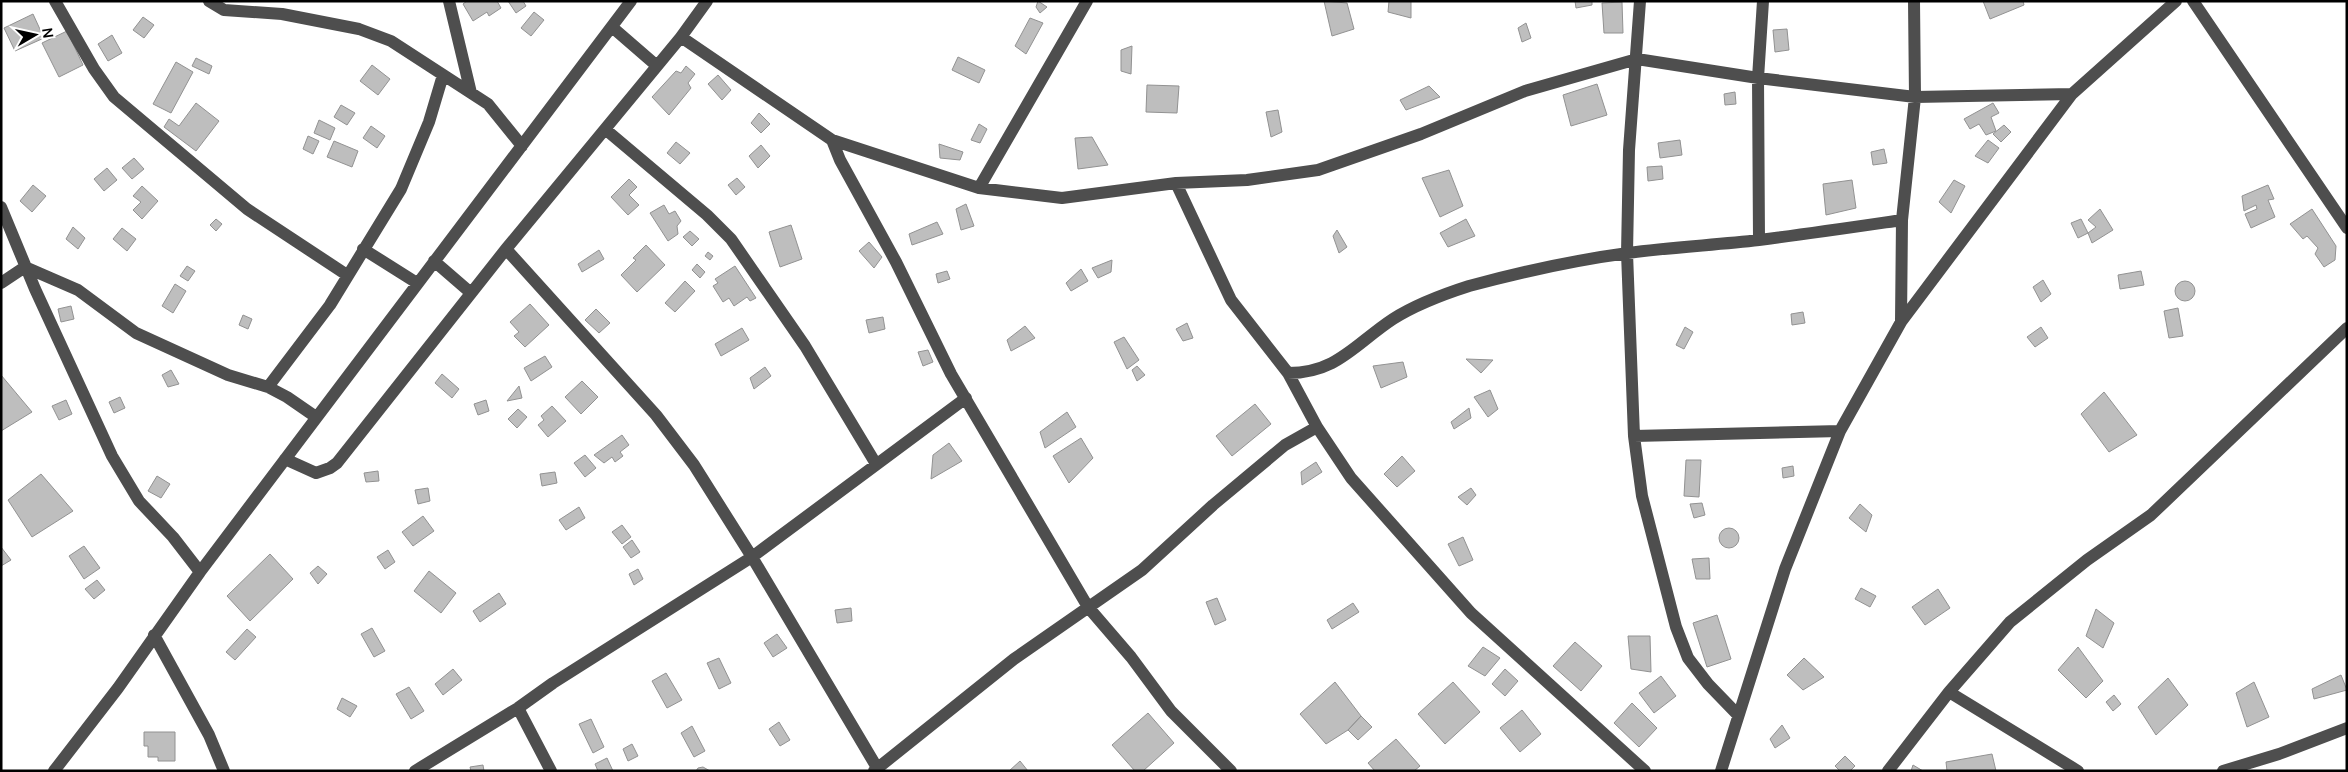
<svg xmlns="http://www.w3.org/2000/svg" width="2348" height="772" font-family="Manrope,sans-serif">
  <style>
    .building { fill: #bebebe; stroke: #929292 }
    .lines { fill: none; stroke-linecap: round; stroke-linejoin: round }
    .minor { stroke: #4e4e4e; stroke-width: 12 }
  </style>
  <rect width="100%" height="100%" fill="#fff"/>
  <path class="building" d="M467,1H497L501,8L489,16L487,12L473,21L463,4Z
    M508,1H523L526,6L516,13Z
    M1038,1L1047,7L1040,13L1036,7Z
    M1324,1L1347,3L1354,29L1332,36Z
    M1389,1H1411V18L1388,12Z
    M1575,1H1592V5L1576,8Z
    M1983,1H2023L2024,5L1990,19Z
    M1622,2L1623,33H1604L1602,3Z
    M534,12L544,20L531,36L521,28Z
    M33,14L44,38L15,51L4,28Z
    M143,17L154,25L144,38L133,30Z
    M1030,18L1043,23L1026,54L1015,46Z
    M1526,23L1531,38L1522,42L1518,28Z
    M1787,29L1789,50L1775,52L1773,30Z
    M67,31L83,65L59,77L42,43Z
    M112,35L122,53L108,61L98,44Z
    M1132,46L1131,74L1121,71V50Z
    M958,57L985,70L979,83L952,70Z
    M196,58L212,66L209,74L192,66Z
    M176,62L193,72L171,113L153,104Z
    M372,65L390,79L378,95L360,81Z
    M686,66L695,74L688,83L691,88L669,115L652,97L676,71L681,73Z
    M718,75L731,90L722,100L708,84Z
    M1597,84L1607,115L1571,126L1563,95Z
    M1147,85L1179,86L1177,113L1146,112Z
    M1429,86L1440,97L1406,110L1400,100Z
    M1735,92L1736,104L1725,105L1724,94Z
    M196,103L219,121L196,151L164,127L169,119L179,126Z
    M1993,103L1999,113L1991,117L1996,131L1986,135L1979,124L1970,129L1964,119Z
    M341,105L355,113L347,125L334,117Z
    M1278,110L1282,132L1271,137L1266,112Z
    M759,113L770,124L761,133L751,123Z
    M319,120L335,128L330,140L314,133Z
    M979,124L987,129L980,143L971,140Z
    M2004,125L2011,132L2001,142L1993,134Z
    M371,126L385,136L377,148L363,138Z
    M308,136L319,141L313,154L303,149Z
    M1092,137L1108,165L1078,169L1075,138Z
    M1680,140L1682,155L1660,158L1658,143Z
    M1988,140L1999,148L1988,163L1975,156Z
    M334,141L358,151L352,167L327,157Z
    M676,142L690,153L680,164L667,153Z
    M939,144L963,152L960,160L940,158Z
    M761,145L770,156L758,168L749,156Z
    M1884,149L1887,163L1873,165L1871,152Z
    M134,158L144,169L132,179L122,168Z
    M1662,166L1663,179L1648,181L1647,167Z
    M107,168L117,180L104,191L94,179Z
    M1449,170L1463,206L1440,217L1422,178Z
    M737,178L745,187L736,195L728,185Z
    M629,179L637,187L629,195L639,205L628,215L611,197Z
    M1852,180L1856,208L1826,215L1823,184Z
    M1954,180L1965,186L1951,213L1939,202Z
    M33,185L46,196L32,212L20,201Z
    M2268,185L2274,199L2268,200L2275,217L2251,228L2245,214L2257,209L2256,205L2244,211L2242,196Z
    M142,186L158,201L142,219L133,210L141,202L133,196Z
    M966,204L974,226L961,230L956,209Z
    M664,205L669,214L675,211L681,221L677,226L678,234L668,241L650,213Z
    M2100,209L2113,230L2092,243L2088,233L2096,227L2088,220Z
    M2312,209L2336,246L2335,260L2324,267L2315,254L2318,248L2307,236L2303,239L2290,224Z
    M216,219L222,224L216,231L210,225Z
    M1466,219L1475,236L1448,247L1440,233Z
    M2081,219L2088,233L2078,238L2071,223Z
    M937,222L943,234L912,245L909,234Z
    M791,225L802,259L780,267L769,232Z
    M73,227L85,238L78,249L66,239Z
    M122,228L136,239L127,251L113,239Z
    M1337,230L1347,247L1339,253L1333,236Z
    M690,231L699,239L692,246L683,237Z
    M869,242L882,257L874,268L859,251Z
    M646,245L665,265L637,292L621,275L636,260L633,258Z
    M599,250L604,259L582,272L578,264Z
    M708,252L713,256L710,260L705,256Z
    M1112,260L1111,272L1098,278L1092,268Z
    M697,264L705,272L700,278L692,270Z
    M187,266L195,271L188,281L180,276Z
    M735,266L756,298L750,301L747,297L734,306L729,298L723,302L713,286L718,283L715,279Z
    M1081,269L1088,281L1071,291L1066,283Z
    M947,271L950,279L938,283L936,274Z
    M2141,271L2144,285L2120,289L2118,275Z
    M2043,280L2051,294L2041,302L2033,287Z
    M685,281L695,291L675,312L665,303Z
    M2175 291a10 10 0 1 1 20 0a10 10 0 1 1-20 0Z
    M175,284L186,291L173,313L162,306Z
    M530,304L549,325L525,347L514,336L519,332L510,322Z
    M71,306L74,319L61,322L58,309Z
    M2178,308L2183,336L2169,338L2164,311Z
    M596,309L610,323L599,333L585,320Z
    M1803,312L1805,323L1792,325L1791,314Z
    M243,315L252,319L248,329L239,325Z
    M883,317L885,329L869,333L866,320Z
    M1187,323L1193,338L1183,341L1176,329Z
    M1025,326L1035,338L1011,351L1007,340Z
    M1685,327L1693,332L1684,349L1676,345Z
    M2041,327L2048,338L2035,347L2027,337Z
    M742,328L749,340L721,356L715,344Z
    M1124,337L1139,360L1127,369L1114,342Z
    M928,350L933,362L923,366L918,352Z
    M545,356L552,367L531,381L524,368Z
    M1466,359L1493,360L1481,373Z
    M1403,362L1407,377L1381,388L1373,366Z
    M1137,366L1145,375L1137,381L1132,370Z
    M765,367L771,376L754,389L750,378Z
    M171,370L179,384L168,387L162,375Z
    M442,374L459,389L452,398L435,383Z
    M1,375L32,412L1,431Z
    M582,381L598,397L581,414L565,397Z
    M519,386L522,398L507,401Z
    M1490,390L1498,409L1488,417L1474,397Z
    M2104,392L2137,435L2109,452L2081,414Z
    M120,397L125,408L114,413L109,402Z
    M66,400L72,414L59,420L52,406Z
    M486,400L489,411L478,415L474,404Z
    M1255,404L1271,424L1232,456L1216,436Z
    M552,406L566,421L548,437L538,425L544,420L541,416Z
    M1469,408L1471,418L1454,429L1451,422Z
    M518,409L527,417L517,428L508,419Z
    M1067,412L1076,427L1045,448L1040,432Z
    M622,435L629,445L620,452L623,456L615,462L612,457L604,463L594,455Z
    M1081,438L1093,458L1069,483L1053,456Z
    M949,443L962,461L931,479L933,455Z
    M585,455L596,468L585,477L574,463Z
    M1402,456L1415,471L1397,487L1384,474Z
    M1686,460H1701L1699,497L1684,496Z
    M1316,462L1322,472L1302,485L1301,472Z
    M1793,466L1794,476L1783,478L1782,468Z
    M378,471L379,481L366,482L364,473Z
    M555,472L557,483L542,486L540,474Z
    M41,474L73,511L32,537L8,500Z
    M157,476L170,484L161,498L148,491Z
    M428,488L430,501L418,504L415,490Z
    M1471,488L1476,495L1467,505L1458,497Z
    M1702,503L1705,515L1694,518L1690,504Z
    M1860,504L1872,515L1866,532L1849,518Z
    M579,507L585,518L566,530L559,520Z
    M423,516L434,531L413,546L402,532Z
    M622,525L631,537L622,544L612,532Z
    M1719 538a10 10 0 1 1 20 0a10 10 0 1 1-20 0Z
    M1463,537L1473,560L1459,566L1448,544Z
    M632,540L640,552L631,558L623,547Z
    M84,546L100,568L84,579L69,556Z
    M1,547L11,560L1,566Z
    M388,550L395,562L385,569L377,557Z
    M270,554L293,579L250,621L227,596Z
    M1709,558L1710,579H1696L1692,559Z
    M318,566L327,574L318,584L310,573Z
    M638,569L643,579L634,585L629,574Z
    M429,571L456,593L441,613L414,591Z
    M97,580L105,590L94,599L85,589Z
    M1861,588L1876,596L1870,607L1855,599Z
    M1938,589L1950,608L1925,625L1912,607Z
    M499,593L506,604L480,622L473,611Z
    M1217,598L1226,620L1215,625L1206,602Z
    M1353,603L1359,612L1332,629L1327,620Z
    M851,608L852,621L837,623L835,610Z
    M2096,609L2114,623L2103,648L2086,636Z
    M1717,615L1731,659L1707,667L1693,623Z
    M372,628L385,651L374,657L361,634Z
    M247,629L256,637L235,660L226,652Z
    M777,634L787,648L773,657L764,643Z
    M1628,636H1650L1651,672L1631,669Z
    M1575,642L1602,666L1581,691L1553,666Z
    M1483,647L1500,658L1485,676L1468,666Z
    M2078,647L2103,681L2086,698L2058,670Z
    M719,658L731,683L719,689L707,663Z
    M1804,658L1824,677L1803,690L1787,675Z
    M453,669L462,680L443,695L435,684Z
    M1505,669L1518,681L1505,696L1492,684Z
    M666,673L682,700L667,708L652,681Z
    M2341,675L2347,690L2314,699L2312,689Z
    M1661,676L1676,696L1654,713L1639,693Z
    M2168,678L2188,705L2156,735L2138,707Z
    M1335,682L1361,716L1348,730L1326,744L1300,714Z
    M1453,682L1480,712L1445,744L1418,714Z
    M2254,682L2269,717L2247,727L2236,693Z
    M409,687L424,711L411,719L396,694Z
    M2114,695L2121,704L2113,711L2106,702Z
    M342,698L357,706L350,717L337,709Z
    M1632,703L1657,728L1639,747L1614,723Z
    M1522,710L1541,734L1520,752L1500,728Z
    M1148,713L1174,743L1143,771H1135L1112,745Z
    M1361,716L1372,727L1358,740L1348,730Z
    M591,719L604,747L593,753L579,724Z
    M779,722L790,740L780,746L769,729Z
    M1782,725L1790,738L1775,748L1770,739Z
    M692,726L705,751L694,757L681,733Z
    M144,732H175V761H158V757H148V746H144Z
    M1396,739L1420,766L1414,771H1375L1368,763Z
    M632,744L638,756L628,761L623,749Z
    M1992,754L1996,771H1947L1946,762Z
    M1845,756L1855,766L1850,771H1840L1835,766Z
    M607,758L613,771H598L595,764Z
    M1020,761L1028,771H1009Z
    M483,765L484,771H471L470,767Z
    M1913,765L1923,771H1911Z
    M703,767L710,771H696L698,768Z"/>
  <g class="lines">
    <path class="minor" d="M55,1L94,69L114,97L247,209L347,275
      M209,1L224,10L282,14L359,29L391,41L488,104L522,146
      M449,1L471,93
      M1640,1L1629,150L1627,253L1634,436L1642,496L1676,627L1688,658L1708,684L1738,715
      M2193,1L2347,228
      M612,27L657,66
      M681,37L832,140L979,188L1062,198L1176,183L1247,180L1318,170L1421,134L1525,91L1637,59L1758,78L1915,97L2072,94
      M605,129L707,215L731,239L805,346L876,464
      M832,140L840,160L896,262L951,374L1088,607L1131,657L1171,711L1231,771
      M1176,183L1231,300L1288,373L1317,427L1351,478L1471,613L1645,771
      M979,188L1087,1
      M1,207L35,289L112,456L139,501L173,537L200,572
      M1759,240L1758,78L1763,1
      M363,249L417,283
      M506,249L656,415L694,465L752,557L879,771
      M434,261L471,293
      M25,267L78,290L136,333L228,375L268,387L287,397L316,417
      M1,283L25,267
      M1901,322L1902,220L1915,97L1914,1
      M1288,373C1337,373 1355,344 1393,319C1415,305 1444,294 1469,286C1521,272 1575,260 1628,253C1672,247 1716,245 1759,240C1807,234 1854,227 1902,220
      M268,387L330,305L401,189L429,122L443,75
      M1634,436L1840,431
      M285,459L316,473L330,468L337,463L506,249L681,37L707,1
      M154,635L209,735L224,771
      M1949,692L2078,771
      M518,708L551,771
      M54,771L118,688L200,572L631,1
      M415,771L518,708L553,683L752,557L966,398
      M874,771L1014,659L1142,570L1213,505L1285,445L1317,427
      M1721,771L1785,569L1840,431L1901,322L2072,94L2176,1
      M1888,771L1949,692L2010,622L2087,560L2151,515L2347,328
      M2223,771L2279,754L2347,728"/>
  </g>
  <rect width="2348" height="772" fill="none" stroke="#000000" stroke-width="5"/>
  <g transform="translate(35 35) rotate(81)" stroke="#ffffff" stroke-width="4" paint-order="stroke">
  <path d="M0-4L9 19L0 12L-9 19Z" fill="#000000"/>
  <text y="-8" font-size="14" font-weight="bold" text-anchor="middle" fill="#000000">N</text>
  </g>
</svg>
